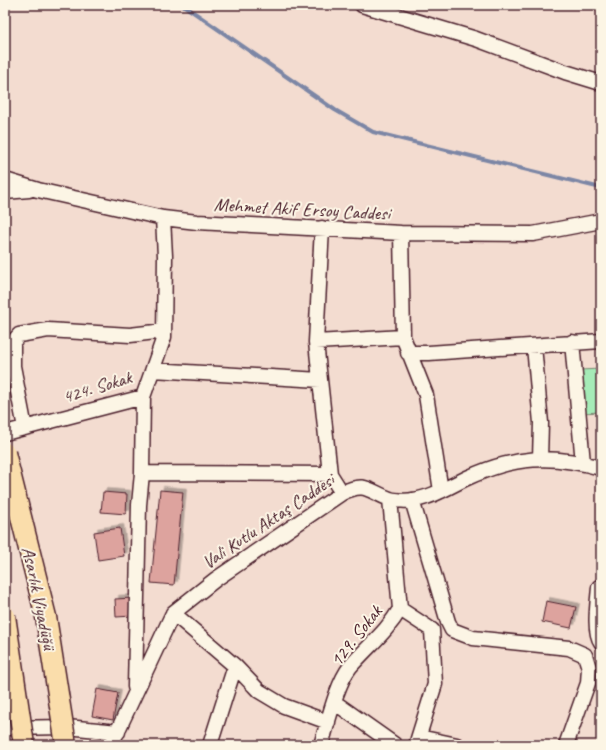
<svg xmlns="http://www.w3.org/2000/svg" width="606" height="750" font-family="Caveat,sans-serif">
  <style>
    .green { fill: #a5ebb7; stroke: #788571 }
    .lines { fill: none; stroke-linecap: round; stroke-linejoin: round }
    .stream { stroke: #7b86a5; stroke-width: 4 }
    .building { fill: #dda39e; stroke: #4a1f2b; filter: url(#shadow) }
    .minor-casing { stroke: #4a1f2b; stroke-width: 17 }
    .minor { stroke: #fcf5e5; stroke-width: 14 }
    .highway-bridge-casing { stroke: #4a1f2b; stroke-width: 23; stroke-linecap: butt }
    .highway-bridge { stroke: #faddab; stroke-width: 20 }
    .labels { text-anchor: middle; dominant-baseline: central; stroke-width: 4; stroke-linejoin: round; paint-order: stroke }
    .street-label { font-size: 19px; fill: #4a1f2b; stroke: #fcf5e5 }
  </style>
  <defs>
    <filter id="shadow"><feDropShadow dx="3.5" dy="-3.5" stdDeviation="0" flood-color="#0004"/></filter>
  </defs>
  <rect width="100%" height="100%" fill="#f3dcd0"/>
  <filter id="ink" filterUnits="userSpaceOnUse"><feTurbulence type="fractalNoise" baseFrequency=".025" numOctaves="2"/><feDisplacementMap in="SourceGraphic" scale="8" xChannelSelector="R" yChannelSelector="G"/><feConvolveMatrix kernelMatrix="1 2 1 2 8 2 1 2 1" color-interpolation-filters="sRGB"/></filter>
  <g filter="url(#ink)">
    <path class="green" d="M601,369V412L582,413L580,370Z"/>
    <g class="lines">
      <path class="stream" d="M183,5L335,110L373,132L601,188"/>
    </g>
    <path class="building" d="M160,490L183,492L174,585L151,583Z
      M103,492L127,494L126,514L101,512Z
      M120,528L124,556L98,560L94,532Z
      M133,598V616L116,617L115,599Z
      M546,601L576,607L571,628L542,622Z
      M97,689L118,693L113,720L92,716Z"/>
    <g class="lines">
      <defs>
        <path id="minor" d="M362,5L476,39L565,72L601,83
          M5,180L38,190L163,218L197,222L401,233L533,234L601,221
          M5,192L29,190
          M322,228L316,342L330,474
          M401,233L403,337L426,395L441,491
          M316,342L403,337
          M572,342L583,463
          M534,346L541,423L540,459
          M408,353H429L601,341
          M153,370L320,380
          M25,428L13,366V342L19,335L48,330L130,335L164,331
          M5,433L143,397L164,337L165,256L163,218
          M142,473L330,474L342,493
          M412,500L448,622L452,630L473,638L569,648L585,655L589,668L588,683L566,745
          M601,587H599C598,601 593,631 601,642
          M400,609L432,630L435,684L416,745
          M173,613L235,666L210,745
          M235,666L259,691L284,706L328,722
          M135,687L139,505L142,473L143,397
          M334,702L395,745
          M5,728L67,727L118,732
          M419,737L457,745
          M111,745L173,613L216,579L342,493C366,481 368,491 390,499C396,501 408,501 414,500C433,497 450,486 467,478C514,456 552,454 601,468
          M321,745C328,723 336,685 350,667C367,647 387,632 400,609L390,499"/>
      </defs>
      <use href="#minor" class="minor-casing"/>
      <use href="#minor" class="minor"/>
      <defs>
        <path id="highway-bridge" d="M5,453L46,617L66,745
          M5,616L24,745"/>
      </defs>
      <use href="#highway-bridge" class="highway-bridge-casing"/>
      <use href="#highway-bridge" class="highway-bridge"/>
    </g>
  </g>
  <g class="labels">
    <g class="street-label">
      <text transform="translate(302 209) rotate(3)">Mehmet Akif Ersoy Caddesi</text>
      <text transform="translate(97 387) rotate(-17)">424. Sokak</text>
      <text transform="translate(268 521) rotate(-34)">Vali Kutlu Aktaş Caddesi</text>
      <text transform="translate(39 598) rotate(78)">Asarlık Viyadüğü</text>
      <text transform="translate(356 636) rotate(-52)">129. Sokak</text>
    </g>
  </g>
  <rect width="606" height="750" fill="none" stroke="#fcf5e5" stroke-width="20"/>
  <rect x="10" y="10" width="586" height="730" fill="none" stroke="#4a1f2b" stroke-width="1.5" filter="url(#ink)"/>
</svg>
